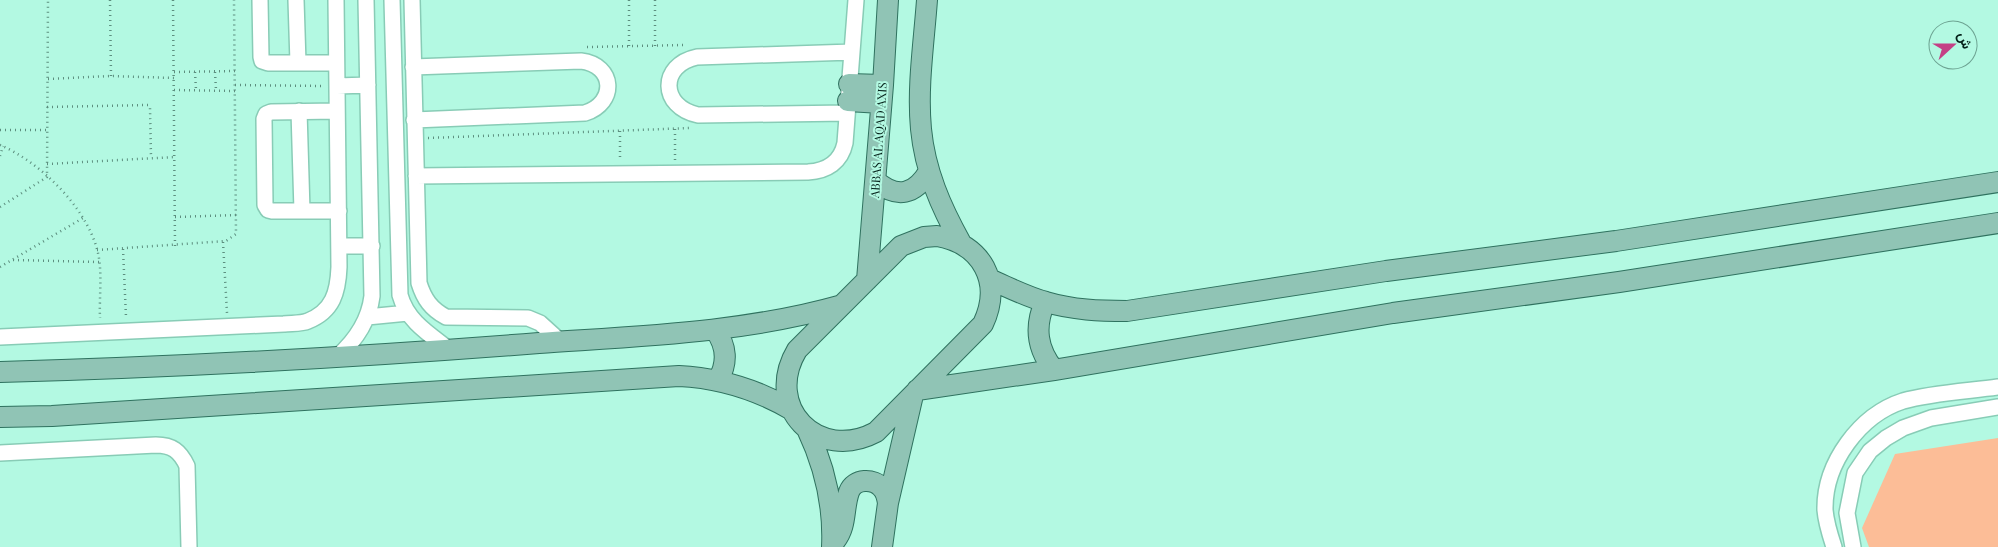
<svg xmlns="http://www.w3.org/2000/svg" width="1998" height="547" font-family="'Playfair Display',Vazirmatn,serif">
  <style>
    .green { fill: #fcbd97 }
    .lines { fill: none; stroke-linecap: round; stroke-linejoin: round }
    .minor-casing { stroke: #88ccb6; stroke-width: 18 }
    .major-casing { stroke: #2f725f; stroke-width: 22 }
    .path { stroke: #5c8e7e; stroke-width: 2.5; stroke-dasharray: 1 4; stroke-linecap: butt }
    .minor { stroke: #fff; stroke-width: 15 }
    .major { stroke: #90c4b5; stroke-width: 20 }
    .labels { text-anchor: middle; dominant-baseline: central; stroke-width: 4; stroke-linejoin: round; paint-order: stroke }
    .street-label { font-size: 12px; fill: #05221a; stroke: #b3f9e2 }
  </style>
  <rect width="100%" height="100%" fill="#b3f9e2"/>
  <path class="green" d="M1998,438V547H1869L1862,528L1895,454Z"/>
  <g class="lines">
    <defs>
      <path id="minor" d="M260,0L261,57L262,61L268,63H336
        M296,0L298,63
        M392,0L400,295C407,321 429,334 450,350
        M412,0L419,283C424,299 431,309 446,317L528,318L540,323L561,342
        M413,67L581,61C615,65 617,103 585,113L414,120
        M337,86L368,85
        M299,111L302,211
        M337,111L271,112L266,114L264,119L265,205L268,210L272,211H339
        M847,113L698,115C660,107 659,65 697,57L852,52
        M416,176L808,172C827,171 841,162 845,143L856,0
        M339,246H372
        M367,317L408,313
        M0,337L284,324C291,323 301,324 308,321C333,311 338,292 339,267L336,0
        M337,357C355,341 369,321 372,296L366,0
        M0,453L156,445C172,445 180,451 187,466L189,547
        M1834,547C1830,535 1826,522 1825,510C1824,463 1860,415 1903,401C1931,393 1969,391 1998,387
        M1853,547L1847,513L1855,473L1870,451L1886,438L1903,428L1931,418L1998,407"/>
      <path id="major" d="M927,0C924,42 917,87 921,129C925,171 941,207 961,243
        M849,84L883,85
        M848,101L881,103
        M876,181C897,199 915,195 929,171
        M937,236C982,244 1003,282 983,324L876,432C818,463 763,407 797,350L901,246L924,237Z
        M989,279C1008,287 1027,297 1046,302C1073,310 1100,311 1127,311L1386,271L1616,241L1998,182
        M867,280L883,85L888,0
        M1045,302C1034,327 1037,349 1054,370
        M715,330C727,346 728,363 718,380
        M0,372C180,367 360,357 539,343C641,336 743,333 842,305
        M917,390L1054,370L1393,313L1619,282L1998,223
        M0,417L52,416L679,376C720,378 756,389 792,410
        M807,429C825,467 834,505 832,547
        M835,541C847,526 843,509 849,492C854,478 874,478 882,488C886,492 887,497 888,503
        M882,547L888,503L913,395"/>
    </defs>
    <use href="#minor" class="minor-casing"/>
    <use href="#major" class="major-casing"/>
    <path class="path" d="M110,0L111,76
      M173,0L175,246
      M629,0V46
      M655,0V46
      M587,47L684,45
      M174,72L235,71
      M195,72L196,90
      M215,72L216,90
      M48,79L111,76L174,78
      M235,85L324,86
      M174,90L235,91
      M47,107L148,105L150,107L151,158
      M675,129V160
      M0,130H47
      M620,131V160
      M428,138L690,128
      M0,145C40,162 85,206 97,249C103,270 99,296 100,318
      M0,156L3,146
      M47,164L175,157
      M0,207L47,177L48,0
      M175,217L237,215
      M223,242L227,313
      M123,249L126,317
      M97,250L226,241L236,234L234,0
      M13,260L99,262
      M0,267L83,218"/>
    <use href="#minor" class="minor"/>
    <use href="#major" class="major"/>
  </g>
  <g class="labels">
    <g class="street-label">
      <text transform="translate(878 140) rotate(-86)">ABBAS AL AQAD AXIS</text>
    </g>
  </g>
  <g transform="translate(1953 45) rotate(69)"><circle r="24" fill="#b3f9e2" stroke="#6da392"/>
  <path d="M0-4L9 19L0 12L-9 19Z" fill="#c44085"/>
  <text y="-8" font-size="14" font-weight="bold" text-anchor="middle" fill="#05221a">ش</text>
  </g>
</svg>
